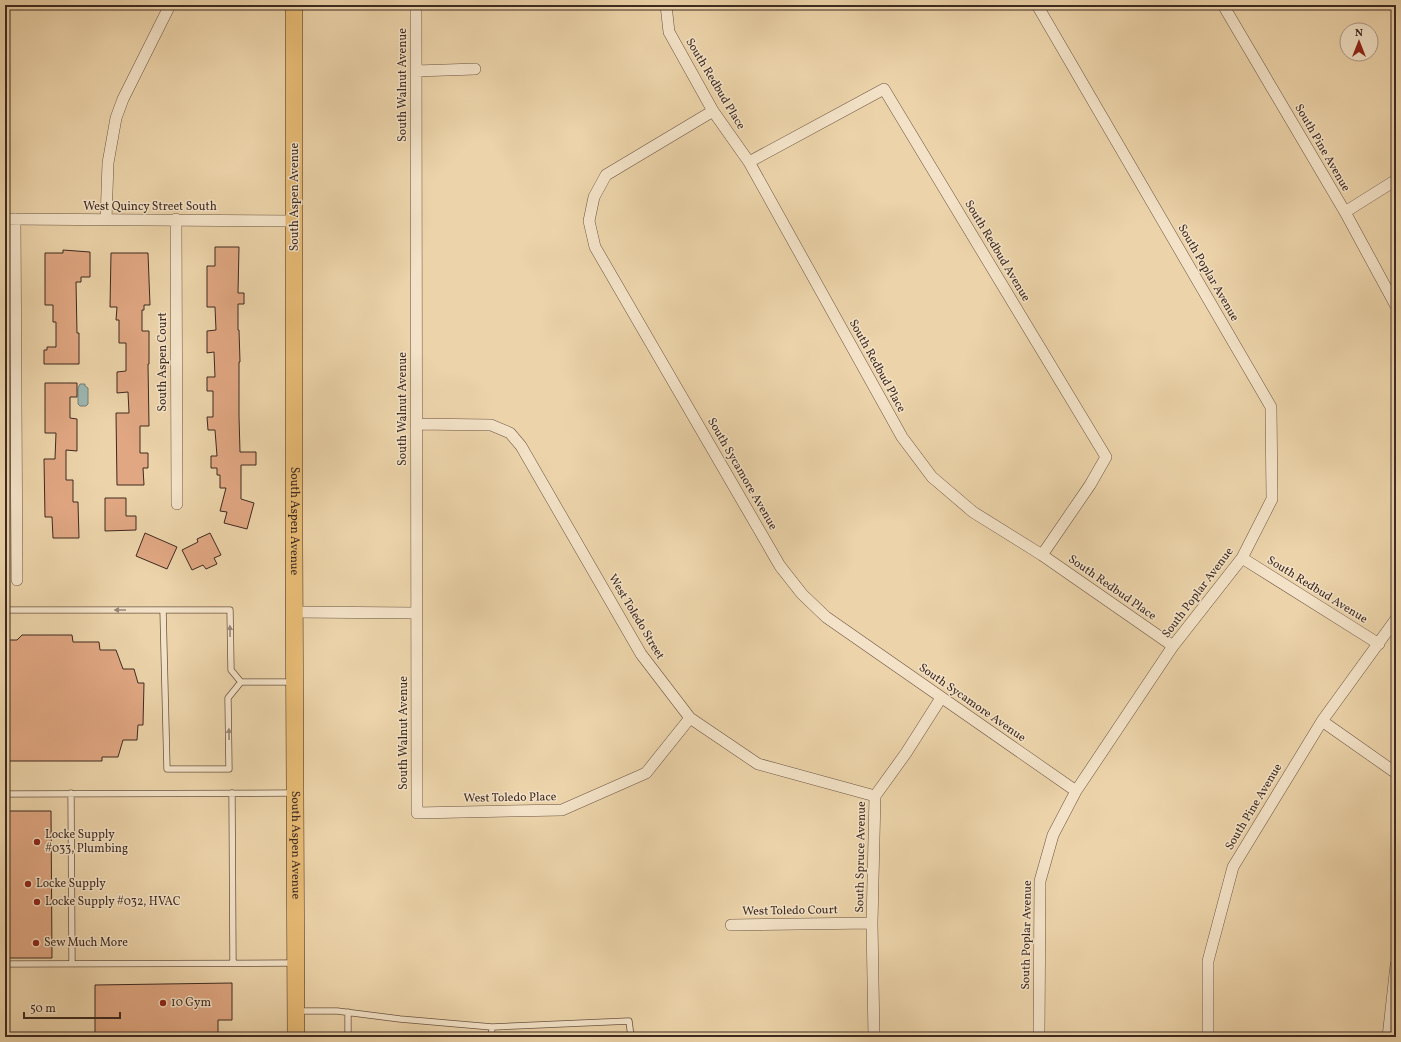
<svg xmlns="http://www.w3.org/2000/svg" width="1401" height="1042" font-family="Vollkorn,serif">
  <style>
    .water { fill: #9bb6b1; stroke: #767e77 }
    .building { fill: #e0a782; stroke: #3e2a20 }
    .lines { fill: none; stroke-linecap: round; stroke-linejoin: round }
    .service-casing { stroke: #6a5442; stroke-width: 7 }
    .minor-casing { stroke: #6a5442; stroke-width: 12 }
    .primary-casing { stroke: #3e2a20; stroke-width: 18 }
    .service { stroke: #f3e2c7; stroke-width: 5.5 }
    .minor { stroke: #f3e2c7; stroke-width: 11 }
    .primary { stroke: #e6ba74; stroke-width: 17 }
    .oneway { fill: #988674 }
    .poi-dot { fill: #8f2418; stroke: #f3e2c7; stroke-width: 1.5 }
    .labels { text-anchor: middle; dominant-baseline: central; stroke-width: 3; stroke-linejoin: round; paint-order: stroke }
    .street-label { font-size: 12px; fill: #3e2a20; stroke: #f3e2c7 }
    .poi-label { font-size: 12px; fill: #3e2a20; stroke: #f3e2c7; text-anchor: start }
  </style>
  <rect width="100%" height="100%" fill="#ecd3a9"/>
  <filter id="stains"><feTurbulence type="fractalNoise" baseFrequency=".005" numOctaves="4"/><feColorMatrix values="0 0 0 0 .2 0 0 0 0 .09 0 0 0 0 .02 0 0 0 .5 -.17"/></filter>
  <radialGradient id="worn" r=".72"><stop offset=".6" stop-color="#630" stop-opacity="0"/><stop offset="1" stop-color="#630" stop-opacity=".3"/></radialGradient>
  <path class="water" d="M80,384H85V386L88,388V404L86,406H80L78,404V388Z"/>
  <path class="building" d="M215,247H239L238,293H244V304H238V330H239L240,362H239V416L240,452H256V465H241V499L254,503L247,529L224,523L227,512L220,511L226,488H220V475H217V468H211V456H217L215,430H208L207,417H213V391H207V377H215L214,352L207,353V331L216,330L215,307H207V266H215Z
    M63,250L90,252V277H81V282H76L77,333H79V364H44V350H47V347H56V322H53V305H45V253H63Z
    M111,253H148L150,305H144V310H142V331H149V364H148L149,426H140V453H148V468H143L144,485H117L116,413H129L128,392L117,393V372L126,371V343H119V320H116L117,307H110Z
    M45,383H77V397H70V418L77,419V451L66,450V480H73V502H78L79,538H53L52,517H45L44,459H55L56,433H45Z
    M105,498H126V516H136V530L105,531Z
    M145,533L177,547L167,569L136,556Z
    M210,533L221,555L214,558L217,564L206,569L203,565L192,570L182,550L198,542L197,539Z
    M22,635H72L73,642H99L100,650H116L123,669H134L138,683H144L143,725H138L137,740H123L118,757H102V761H8V741H5V661H8V640H17Z
    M5,811H51L52,958H5Z
    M232,983V1020H218V1037H95V985Z"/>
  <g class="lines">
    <defs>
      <path id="service" d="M5,610H230L231,670L241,682H292
        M163,610L167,769H229L228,698L241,682
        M71,793L72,963
        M232,793L233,963
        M5,794L293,793
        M5,964L293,963
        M298,1011H337L400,1019L492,1027
        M348,1012V1037
        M491,1037L492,1027L629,1021L631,1037"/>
      <path id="minor" d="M416,5L417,813L562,810L646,773L690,718
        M666,5L669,32L713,111L749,162L902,437L932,477L973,512L1042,555L1173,646
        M1037,5L1271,407L1272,499L1242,558L1173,646L1076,791L1053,835L1040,881L1039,1037
        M1223,5L1345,212L1396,306
        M416,71L475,69
        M713,111L606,175L594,197L589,221L595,247L780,566L802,594L826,617L1076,791
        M749,162L884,89L1106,457L1090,485L1042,555
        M1345,212L1396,180
        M5,219L295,221
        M15,219L17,580
        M176,219L177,504
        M106,220L108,163L116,118L123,99L170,5
        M416,424L491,425L510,433L521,446L641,654L690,718L758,764L875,796
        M1242,558L1379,644
        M294,612L416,613
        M1322,721L1396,773
        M731,925L872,923
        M874,1037L872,923L875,796L906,753L941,698
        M1208,1037V961L1233,867L1322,721L1396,619
        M1388,1037L1396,965"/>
      <g id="primary">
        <path id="s1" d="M294,5V542L296,1037"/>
      </g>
    </defs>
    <use href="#service" class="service-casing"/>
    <use href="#minor" class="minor-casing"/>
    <use href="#primary" class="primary-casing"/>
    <use href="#service" class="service"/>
    <use href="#minor" class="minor"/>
    <use href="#primary" class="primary"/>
  </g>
  <defs><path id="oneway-solid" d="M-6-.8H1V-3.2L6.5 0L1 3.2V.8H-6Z"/></defs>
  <g class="oneway">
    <use href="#oneway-solid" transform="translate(120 610) rotate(180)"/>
    <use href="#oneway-solid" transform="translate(230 631) rotate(-91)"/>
    <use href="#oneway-solid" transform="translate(229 734) rotate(-91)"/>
  </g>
  <g class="poi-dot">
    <circle cx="37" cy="842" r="4"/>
    <circle cx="28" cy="884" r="4"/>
    <circle cx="37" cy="902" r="4"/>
    <circle cx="36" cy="943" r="4"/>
    <circle cx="163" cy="1003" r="4"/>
  </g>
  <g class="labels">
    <g class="street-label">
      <text transform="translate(715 84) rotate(59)">South Redbud Place</text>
      <text transform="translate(403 85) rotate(-90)">South Walnut Avenue</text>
      <text transform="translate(1322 148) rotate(60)">South Pine Avenue</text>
      <text transform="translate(295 197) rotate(-90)">South Aspen Avenue</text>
      <text x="150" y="207">West Quincy Street South</text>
      <text transform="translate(997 251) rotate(59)">South Redbud Avenue</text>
      <text transform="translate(1208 273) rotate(60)">South Poplar Avenue</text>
      <text transform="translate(163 362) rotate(-90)">South Aspen Court</text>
      <text transform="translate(877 366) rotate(61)">South Redbud Place</text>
      <text transform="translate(403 409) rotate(-90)">South Walnut Avenue</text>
      <text transform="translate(742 474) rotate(60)">South Sycamore Avenue</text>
      <text stroke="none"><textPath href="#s1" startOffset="516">South Aspen Avenue</textPath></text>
      <text transform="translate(1112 588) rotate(35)">South Redbud Place</text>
      <text transform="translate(1317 590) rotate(32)">South Redbud Avenue</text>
      <text transform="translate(1198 593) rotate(-53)">South Poplar Avenue</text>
      <text transform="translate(636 617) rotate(59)">West Toledo Street</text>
      <text transform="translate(972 703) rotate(35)">South Sycamore Avenue</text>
      <text transform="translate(404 733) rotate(-90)">South Walnut Avenue</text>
      <text transform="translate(510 798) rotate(-1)">West Toledo Place</text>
      <text transform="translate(1254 807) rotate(-59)">South Pine Avenue</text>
      <text stroke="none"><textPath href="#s1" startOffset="840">South Aspen Avenue</textPath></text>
      <text transform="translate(861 857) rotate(-89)">South Spruce Avenue</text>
      <text transform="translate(790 911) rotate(-1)">West Toledo Court</text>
      <text transform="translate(1027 935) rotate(-89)">South Poplar Avenue</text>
    </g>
    <g class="poi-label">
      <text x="45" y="835">Locke Supply<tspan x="45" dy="14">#033, Plumbing</tspan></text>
      <text x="36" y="884">Locke Supply</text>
      <text x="45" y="902">Locke Supply #032, HVAC</text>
      <text x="44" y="943">Sew Much More</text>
      <text x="171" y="1003">10 Gym</text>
    </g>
  </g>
  <rect width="1401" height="1042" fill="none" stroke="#ecd3a9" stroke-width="20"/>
  <rect x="6" y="6" width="1389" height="1030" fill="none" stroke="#3e2a20" stroke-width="2"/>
  <rect x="10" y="10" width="1381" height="1022" fill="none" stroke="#3e2a20"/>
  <g transform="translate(1359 42)"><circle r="19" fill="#f3e2c7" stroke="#ab9884"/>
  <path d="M0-3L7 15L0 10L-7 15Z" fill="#8f2418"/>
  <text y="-6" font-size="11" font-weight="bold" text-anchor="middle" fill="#3e2a20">N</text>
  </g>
  <path d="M24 1012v6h96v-6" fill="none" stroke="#3e2a20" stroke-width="2"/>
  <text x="30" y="1012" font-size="12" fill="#3e2a20" stroke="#f3e2c7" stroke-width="3" paint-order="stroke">50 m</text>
  <rect width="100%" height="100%" filter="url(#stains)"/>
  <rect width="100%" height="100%" fill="url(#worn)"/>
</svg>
